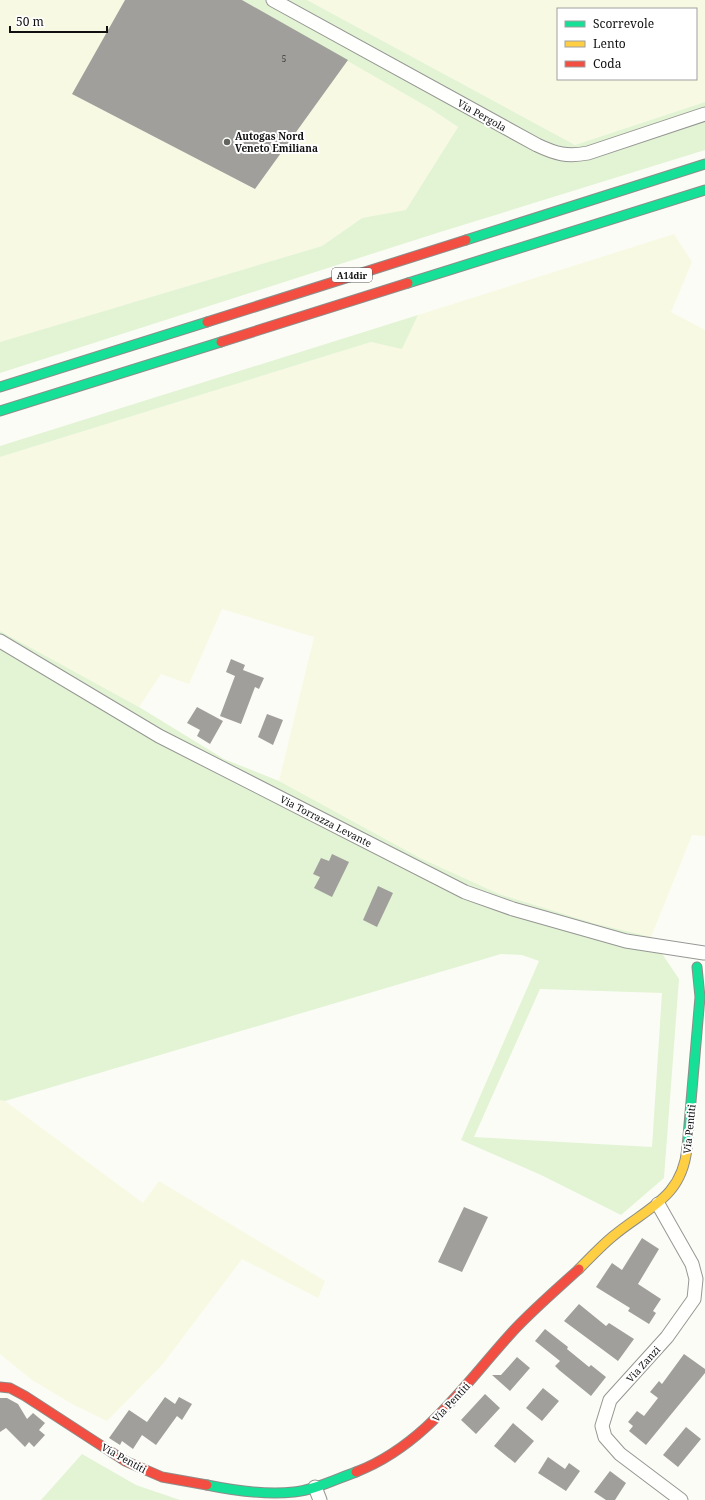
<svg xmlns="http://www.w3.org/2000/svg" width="705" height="1500" font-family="'Noto Serif',serif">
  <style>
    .farmland { fill: #f8f9e2; fill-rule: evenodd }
    .green { fill: #e2f4d4; fill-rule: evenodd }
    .building { fill: #a09f9b }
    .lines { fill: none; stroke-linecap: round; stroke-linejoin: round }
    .street-casing { stroke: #969694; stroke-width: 15 }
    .fast-casing { stroke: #8d8d8a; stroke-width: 11 }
    .slow-casing { stroke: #8d8d8a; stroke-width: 11 }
    .jam-casing { stroke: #8d8d8a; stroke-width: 11 }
    .street { stroke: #fffffe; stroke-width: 13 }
    .fast { stroke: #16e098; stroke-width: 9 }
    .slow { stroke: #ffcf43; stroke-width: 9 }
    .jam { stroke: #f24e42; stroke-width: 9 }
    .poi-dot { fill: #636360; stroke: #fff; stroke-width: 1.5 }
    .labels { text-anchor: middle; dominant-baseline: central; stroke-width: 4; stroke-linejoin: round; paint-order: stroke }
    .number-label { font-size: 8px; fill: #343433 }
    .shield { fill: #fff; stroke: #585858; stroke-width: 1 }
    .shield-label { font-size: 9px; font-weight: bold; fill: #101010 }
    .street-label { font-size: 10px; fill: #101010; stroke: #fff }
    .poi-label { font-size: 10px; font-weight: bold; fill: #101010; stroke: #fff; text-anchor: start }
  </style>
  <rect width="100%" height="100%" fill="#fcfcf6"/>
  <path class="farmland" d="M0,0H125L73,94L255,189L348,60L431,109L458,127L406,211L362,218L322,246L0,342Z
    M307,0H705V102L575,145ZM558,9H696V79H558Z
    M674,234L692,262L671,312L705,330V836L692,835L651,937L593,923L499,894L420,858L279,781L314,637L222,609L189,684L161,674L139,707L0,631V457L371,342L402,348L418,315Z
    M0,1100L5,1101L143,1203L159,1181L325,1281L318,1298L242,1259L162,1365L107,1421L74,1405L32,1380L0,1354Z"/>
  <path class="green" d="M242,0H307L575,145L705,102V150L437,233L0,373V342L322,246L362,218L406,210L458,127L431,109Z
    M418,315L402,349L371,342L0,457V446Z
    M0,631L139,707L224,759L279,781L420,858L499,894L593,923L651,937L679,979L664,1178L621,1215L541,1175L461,1140L539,961L522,955L501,954L5,1101L0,1100ZM540,989L662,993L652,1147L474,1137Z
    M82,1454L136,1485L180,1500H41Z"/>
  <path class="building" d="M125,0H242L348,60L255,189L72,94Z
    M231,659L245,665L243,670L264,678L259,689L255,687L241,724L220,716L235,676L226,672Z
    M197,707L223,721L210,744L197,736L200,730L187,723Z
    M267,714L283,720L273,745L258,737Z
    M332,854L349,862L332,897L314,888L320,877L313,874L321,858L329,861Z
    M378,886L393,893L377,927L363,920Z
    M464,1207L488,1217L462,1272L438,1262Z
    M642,1238L659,1249L638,1284L661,1299L653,1311L656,1313L649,1324L628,1311L630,1308L596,1287L612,1263L622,1270Z
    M579,1304L606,1326L609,1323L634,1339L618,1361L564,1321Z
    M545,1329L568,1347L567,1349L589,1367L591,1365L606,1377L591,1396L559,1370L555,1366L560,1361L535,1341Z
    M684,1354L705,1369V1373L646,1445L629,1431L633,1426L628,1422L637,1411L644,1416L658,1398L650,1392L659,1381L662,1384Z
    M517,1357L530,1368L510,1391L492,1375H501Z
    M543,1388L559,1401L542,1421L526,1408Z
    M485,1394L500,1408L476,1434L461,1420Z
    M165,1397L175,1404L179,1397L192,1404L182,1420L177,1416L156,1445L142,1435L133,1449L122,1441L120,1445L109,1438L129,1410L147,1422Z
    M0,1398H7L18,1404L27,1419L33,1413L45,1423L39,1430L45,1435L34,1447L29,1442L25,1447L6,1428L0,1432Z
    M513,1423L534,1441L515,1463L494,1446Z
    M686,1427L701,1439L678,1467L663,1455Z
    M548,1457L565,1469L569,1463L580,1471L566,1491L538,1473Z
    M610,1471L626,1483L615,1500H606L594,1492Z"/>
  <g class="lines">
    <defs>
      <path id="street" d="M273,0L537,145C556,154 567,157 588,153L705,114
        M0,641L159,736L465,892L513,909L626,941L704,953
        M658,1204L692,1264L696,1279L694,1299L667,1337L610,1400L602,1426L605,1437L620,1454L681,1500
        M315,1487L320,1500"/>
      <path id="fast" d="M466,240L705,164
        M408,283L705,190
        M0,387L207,322
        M0,411L221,342
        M687,1148L700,997L697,967
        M207,1485C236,1491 265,1495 294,1492C315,1490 336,1479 356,1472"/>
      <path id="slow" d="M579,1269C590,1258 600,1247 612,1237C646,1208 682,1199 687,1148"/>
      <path id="jam" d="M207,322L466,240
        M221,342L408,283
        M0,1387L10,1388L25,1396L125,1461L162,1477L207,1485
        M356,1472C426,1445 466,1382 515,1329C535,1308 557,1289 579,1269"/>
    </defs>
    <use href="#street" class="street-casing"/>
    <use href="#fast" class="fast-casing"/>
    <use href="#slow" class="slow-casing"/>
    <use href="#jam" class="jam-casing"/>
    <use href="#street" class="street"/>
    <use href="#fast" class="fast"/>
    <use href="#slow" class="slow"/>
    <use href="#jam" class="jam"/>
  </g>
  <circle class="poi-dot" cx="227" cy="142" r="4"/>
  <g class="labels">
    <g class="number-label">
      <text x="284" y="58">5</text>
    </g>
    <rect class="shield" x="332" y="268" width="40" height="14" rx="3"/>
    <g class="shield-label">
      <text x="352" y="275">A14dir</text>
    </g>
    <g class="street-label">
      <text transform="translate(482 115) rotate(29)">Via Pergola</text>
      <text transform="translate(326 821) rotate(27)">Via Torrazza Levante</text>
      <text transform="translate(689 1129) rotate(-84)">Via Pentiti</text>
      <text transform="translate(643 1364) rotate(-48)">Via Zanzi</text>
      <text transform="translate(451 1402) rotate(-47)">Via Pentiti</text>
      <text transform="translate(124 1458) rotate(29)">Via Pentiti</text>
    </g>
    <g class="poi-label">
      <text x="235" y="136">Autogas Nord<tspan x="235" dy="12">Veneto Emiliana</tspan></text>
    </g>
  </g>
  <rect x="557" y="8" width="140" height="72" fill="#ffffff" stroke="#9f9f9f"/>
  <rect x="565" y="21" width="20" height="6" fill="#16e098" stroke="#9f9f9f"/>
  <text x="593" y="28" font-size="12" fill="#101010">Scorrevole</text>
  <rect x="565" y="41" width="20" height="6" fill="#ffcf43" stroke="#9f9f9f"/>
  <text x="593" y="48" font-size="12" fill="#101010">Lento</text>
  <rect x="565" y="61" width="20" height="6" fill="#f24e42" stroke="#9f9f9f"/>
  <text x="593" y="68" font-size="12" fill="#101010">Coda</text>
  <path d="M10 26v6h97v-6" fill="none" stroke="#101010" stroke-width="2"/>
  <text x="16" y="26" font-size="12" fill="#101010" stroke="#ffffff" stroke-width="3" paint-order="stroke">50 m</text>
</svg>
